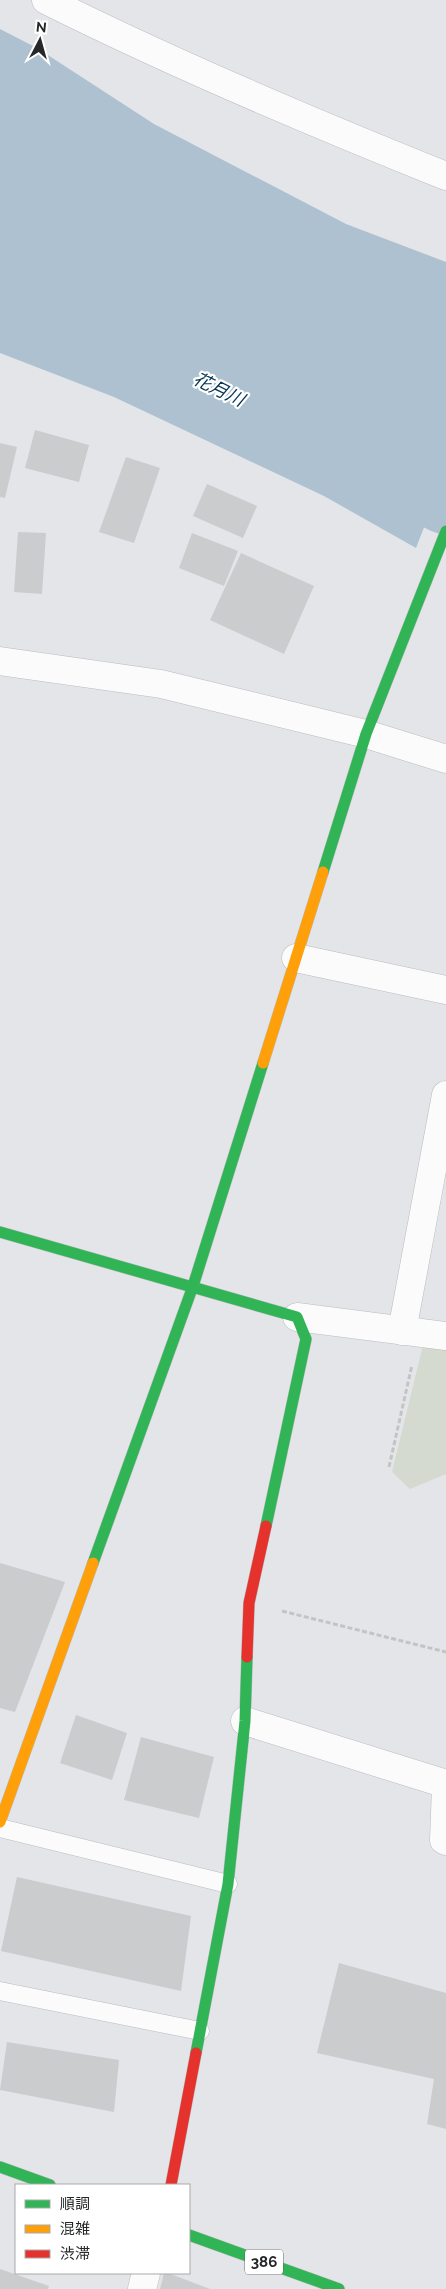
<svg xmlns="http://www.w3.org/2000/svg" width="446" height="2289" font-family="Raleway,'Noto Sans JP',sans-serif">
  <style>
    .green { fill: #d4dad0 }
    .water { fill: #adc1d0 }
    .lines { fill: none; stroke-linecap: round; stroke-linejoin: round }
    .river { stroke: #adc1d0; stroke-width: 65 }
    .building { fill: #caccce }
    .lane-casing { stroke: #babcbf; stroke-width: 19 }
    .street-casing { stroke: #babcbf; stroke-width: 29 }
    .fast-casing { stroke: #babcbf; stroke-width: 12 }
    .slow-casing { stroke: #babcbf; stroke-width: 12 }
    .jam-casing { stroke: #babcbf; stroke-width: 12 }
    .path { stroke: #c3c4c4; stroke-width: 3; stroke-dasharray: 5 2.5; stroke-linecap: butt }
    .lane { stroke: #fbfbfc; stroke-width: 18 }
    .street { stroke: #fbfbfc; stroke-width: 28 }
    .fast { stroke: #30b455; stroke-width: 11 }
    .slow { stroke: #ff9f0a; stroke-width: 11 }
    .jam { stroke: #e5322d; stroke-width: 11 }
    .labels { text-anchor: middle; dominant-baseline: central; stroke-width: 4.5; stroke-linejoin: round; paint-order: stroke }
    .shield { fill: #fff; stroke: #666869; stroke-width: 1 }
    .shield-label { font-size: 15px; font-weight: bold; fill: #252729 }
    .water-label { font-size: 18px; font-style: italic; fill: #043553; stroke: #fff }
  </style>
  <rect width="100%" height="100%" fill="#e3e5e8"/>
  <path class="green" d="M425,1337L446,1340V1474L410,1489L392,1472Z"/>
  <path class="water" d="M0,29L37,48L154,124L346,224L446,262V471L416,548L324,496L114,397L0,353Z"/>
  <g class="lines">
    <path class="river" d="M355,458L446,502"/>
  </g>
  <path class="building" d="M35,430L89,445L79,482L25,468Z
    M0,443L17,447L5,498L0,497Z
    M126,457L160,468L134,543L99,532Z
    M207,484L257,506L243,538L193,516Z
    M18,532L46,533L42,594L14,592Z
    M192,533L238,551L224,586L179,568Z
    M241,553L314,586L284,654L210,620Z
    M0,1563L65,1582L15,1712L0,1708Z
    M76,1715L127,1733L112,1780L60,1763Z
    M141,1737L214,1757L199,1818L124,1800Z
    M17,1877L191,1916L181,1991L1,1951Z
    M339,1963L446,1993V2129L427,2124L434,2079L317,2053Z
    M7,2042L119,2060L114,2112L0,2090Z
    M0,2269L49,2286L48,2289H0Z
    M164,2273H168L210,2289H160Z"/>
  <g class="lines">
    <defs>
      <path id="lane" d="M0,1828L228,1884
        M0,1991L200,2031"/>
      <path id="street" d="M46,0C176,65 311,122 446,176
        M0,661L161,684L366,734L446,759
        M296,958L446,990
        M297,1317L446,1336
        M402,1331L446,1095
        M245,1721L446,1784
        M446,1787L444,1840L446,1841
        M142,2289L146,2273"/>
      <path id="fast" d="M323,872L366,734L446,531
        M0,1232L297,1317L306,1339L266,1526
        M93,1563L193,1286L263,1063
        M196,2053L228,1884L245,1721L247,1657
        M0,2167L50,2185
        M189,2235L339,2289"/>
      <path id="slow" d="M263,1063L323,872
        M0,1822L93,1563"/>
      <path id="jam" d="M247,1657L249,1603L266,1526
        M171,2185L196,2053"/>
    </defs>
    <use href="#lane" class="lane-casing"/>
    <use href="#street" class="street-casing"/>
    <use href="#fast" class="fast-casing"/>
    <use href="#slow" class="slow-casing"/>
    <use href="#jam" class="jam-casing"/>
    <path class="path" d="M389,1467L412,1365
      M282,1611L446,1652"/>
    <use href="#lane" class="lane"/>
    <use href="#street" class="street"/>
    <use href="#fast" class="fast"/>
    <use href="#slow" class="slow"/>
    <use href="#jam" class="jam"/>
  </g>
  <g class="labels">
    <rect class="shield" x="245" y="2249.5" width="38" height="25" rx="4"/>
    <g class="shield-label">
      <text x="264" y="2262">386</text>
    </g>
    <g class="water-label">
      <text transform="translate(219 389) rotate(26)">花月川</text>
    </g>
  </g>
  <rect x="15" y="2184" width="175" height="90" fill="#ffffff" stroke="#a8a9a9"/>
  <rect x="25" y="2200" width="25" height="8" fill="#30b455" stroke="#a8a9a9"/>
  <text x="60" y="2209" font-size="15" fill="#252729">順調</text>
  <rect x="25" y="2225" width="25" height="8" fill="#ff9f0a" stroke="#a8a9a9"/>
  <text x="60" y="2234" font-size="15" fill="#252729">混雑</text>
  <rect x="25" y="2250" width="25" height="8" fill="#e5322d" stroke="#a8a9a9"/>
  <text x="60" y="2259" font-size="15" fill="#252729">渋滞</text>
  <g transform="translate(40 40) rotate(6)" stroke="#ffffff" stroke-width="4" paint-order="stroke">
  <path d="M0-4L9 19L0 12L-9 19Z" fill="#252729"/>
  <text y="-8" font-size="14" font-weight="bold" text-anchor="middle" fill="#252729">N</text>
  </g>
</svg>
